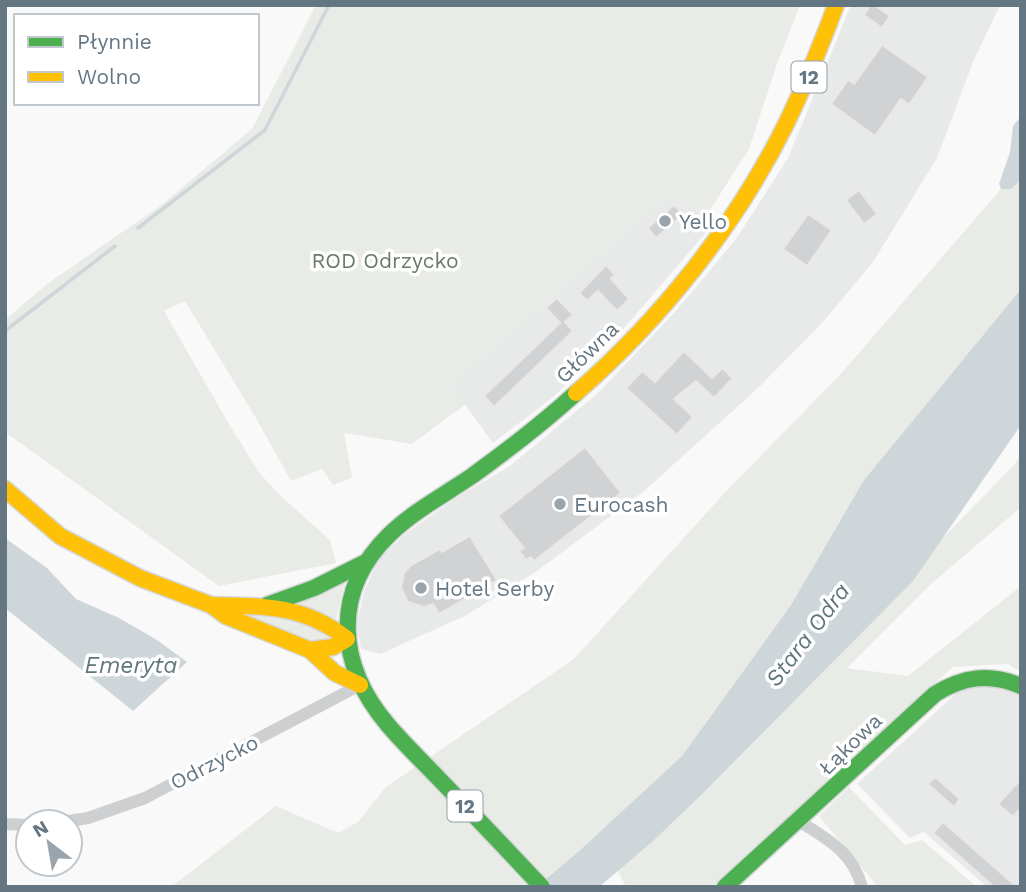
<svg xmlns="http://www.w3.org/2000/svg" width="1026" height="892" font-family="'Work Sans',sans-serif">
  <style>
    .built { fill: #e8e9e9 }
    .green { fill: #e8ebe6 }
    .water { fill: #ced6d9 }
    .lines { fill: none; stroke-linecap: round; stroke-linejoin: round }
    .stream { stroke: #ced6d9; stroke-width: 3.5 }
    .building { fill: #d0d2d3; stroke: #e8e8e8; stroke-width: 2 }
    .fast-casing { stroke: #d5d6d7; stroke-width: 19 }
    .slow-casing { stroke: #d5d6d7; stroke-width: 19 }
    .street { stroke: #cecfd0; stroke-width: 12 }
    .fast { stroke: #4caf50; stroke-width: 16 }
    .slow { stroke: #ffc107; stroke-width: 16 }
    .poi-dot { fill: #99a4ac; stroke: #fff; stroke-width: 2.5 }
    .labels { text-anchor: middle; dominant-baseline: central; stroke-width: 7; stroke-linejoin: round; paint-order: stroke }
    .shield { fill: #fff; stroke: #939fa8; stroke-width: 2 }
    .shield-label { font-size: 19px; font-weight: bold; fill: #657683 }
    .poi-label { font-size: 21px; fill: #657683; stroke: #fff; text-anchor: start }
    .park-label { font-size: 21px; fill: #687a64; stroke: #fff }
    .street-label { font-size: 21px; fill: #657683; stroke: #fff }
    .water-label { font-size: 23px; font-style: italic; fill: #60757c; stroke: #fff }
  </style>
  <rect width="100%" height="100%" fill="#f9f9f9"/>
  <path class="built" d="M851,5H1000L973,62L937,158L873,262L823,322L757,389L643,492L537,571L465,616L380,654L361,649L357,624L364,592L377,561L405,534L456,498L510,466L598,393L675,312L736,239L788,158Z
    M667,197L708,213L716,221L619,334L552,398L493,443L451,385Z
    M988,684L1021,691V887H987L924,832L910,838L857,784L960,690Z"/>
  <path class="green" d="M316,5H800L778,61L749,149L708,213L667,197L451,385L466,404L412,444L344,433L352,478L333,485L322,469L291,481L256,418L185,301L164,311L227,421L260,474L283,498L330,540L336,563L219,586L5,432V320L47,284L160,206L252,129Z
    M1021,180V289L864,480L791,605L682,756L578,852L535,887H171L276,806L338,833L358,822L386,787L574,659L730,487L839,376L1001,189H1011Z
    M1021,454V507L932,583L847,668L908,676L1021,586V672L1008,664L953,667L712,887H626L615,865L902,580L1014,465Z
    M346,577L336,619L306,609L291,601Z
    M227,608L314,623L335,639L310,642Z
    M849,787L905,845L922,840L977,887H878L819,816Z"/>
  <path class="water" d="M1021,116V180L1011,189H1001L999,184L1010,152L1013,126Z
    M1021,289V425L913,581L701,795L653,841L599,887H536L578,852L682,756L791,605L864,480Z
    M5,538L47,568L76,599L119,618L157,640L187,662L133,711L5,608Z"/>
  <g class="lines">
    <path class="stream" d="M138,228L265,130L329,5
      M5,331L115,246"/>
  </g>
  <path class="building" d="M871,5H874L890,16L882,28L864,15Z
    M882,45L928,77L909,105L901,99L875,136L831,104L848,80L854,84Z
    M859,190L877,214L864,224L846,200Z
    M674,205L683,214L656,238L648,228Z
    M808,214L832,230L807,266L783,249Z
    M606,265L615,275L611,279L629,299L617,311L598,291L587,301L579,293Z
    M557,298L573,315L565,322L573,331L494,407L484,396L560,323L546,308Z
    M684,351L712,378L722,368L733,378L714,398L696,381L674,399L693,417L677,435L626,388L642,371L655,382Z
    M585,447L621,493L534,561L531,557L526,560L519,551L524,548L498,516Z
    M470,536L497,580L439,614L433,604L424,607L408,602L401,588L404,573L410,566L440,549L442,552Z
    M935,777L960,799L954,807L928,784Z
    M1021,779V808L1013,817L998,804Z
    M943,822L977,852L1017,887H994L967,863L933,833Z"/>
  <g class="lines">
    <defs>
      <path id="fast" d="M267,605L314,588L366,562
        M542,887C509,852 476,817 443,783C425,764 405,745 388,725C337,665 331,591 390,534C414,511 444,495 472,476C508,450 543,423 576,393
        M725,887L935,694C964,676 990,673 1021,686"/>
      <path id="slow" d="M576,393C661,319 736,225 786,124C805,85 821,45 836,5
        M5,489L60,536L140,578L211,605L226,616L310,650L333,647L347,639C305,605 263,606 211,605
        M310,650L335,673L360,685"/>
    </defs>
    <use href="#fast" class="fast-casing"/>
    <use href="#slow" class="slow-casing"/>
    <path class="street" d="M799,821C828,840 852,851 862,887
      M62,822L88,818L145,798L360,685
      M5,824L28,825"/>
    <use href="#fast" class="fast"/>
    <use href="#slow" class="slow"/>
  </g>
  <g class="poi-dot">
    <circle cx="665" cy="221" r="7"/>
    <circle cx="560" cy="504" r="7"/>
    <circle cx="421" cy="588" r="7"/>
  </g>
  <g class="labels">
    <g class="shield">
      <rect x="791.5" y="61.5" width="35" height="31" rx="5"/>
      <rect x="447.5" y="790.5" width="35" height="31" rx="5"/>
    </g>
    <g class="shield-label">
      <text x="809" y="77">12</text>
      <text x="465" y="806">12</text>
    </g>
    <g class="poi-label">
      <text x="679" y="221">Yello</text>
      <text x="574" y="504">Eurocash</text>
      <text x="435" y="588">Hotel Serby</text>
    </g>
    <g class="park-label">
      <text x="385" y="260">ROD Odrzycko</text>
    </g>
    <g class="street-label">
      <text transform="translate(587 352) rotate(-44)">Główna</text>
      <text transform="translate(850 744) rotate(-44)">Łąkowa</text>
      <text transform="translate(214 762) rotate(-27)">Odrzycko</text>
    </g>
    <g class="water-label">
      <text transform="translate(808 635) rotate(-53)">Stara Odra</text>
      <text x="131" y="665">Emeryta</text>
    </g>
  </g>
  <rect width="1026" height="892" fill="none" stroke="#657683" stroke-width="14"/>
  <rect x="14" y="14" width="245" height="91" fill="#ffffff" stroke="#c1c8cd" stroke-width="2"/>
  <rect x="28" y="37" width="35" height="10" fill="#4caf50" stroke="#c1c8cd" stroke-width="2"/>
  <text x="77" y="49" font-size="21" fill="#657683">Płynnie</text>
  <rect x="28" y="72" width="35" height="10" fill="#ffc107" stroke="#c1c8cd" stroke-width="2"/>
  <text x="77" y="84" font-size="21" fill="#657683">Wolno</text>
  <g transform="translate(49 843) rotate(329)"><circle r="33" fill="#ffffff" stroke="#c1c8cd" stroke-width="2"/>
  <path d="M0-5L12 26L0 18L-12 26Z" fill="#99a4ac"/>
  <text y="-10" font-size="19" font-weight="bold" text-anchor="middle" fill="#657683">N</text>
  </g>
</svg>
